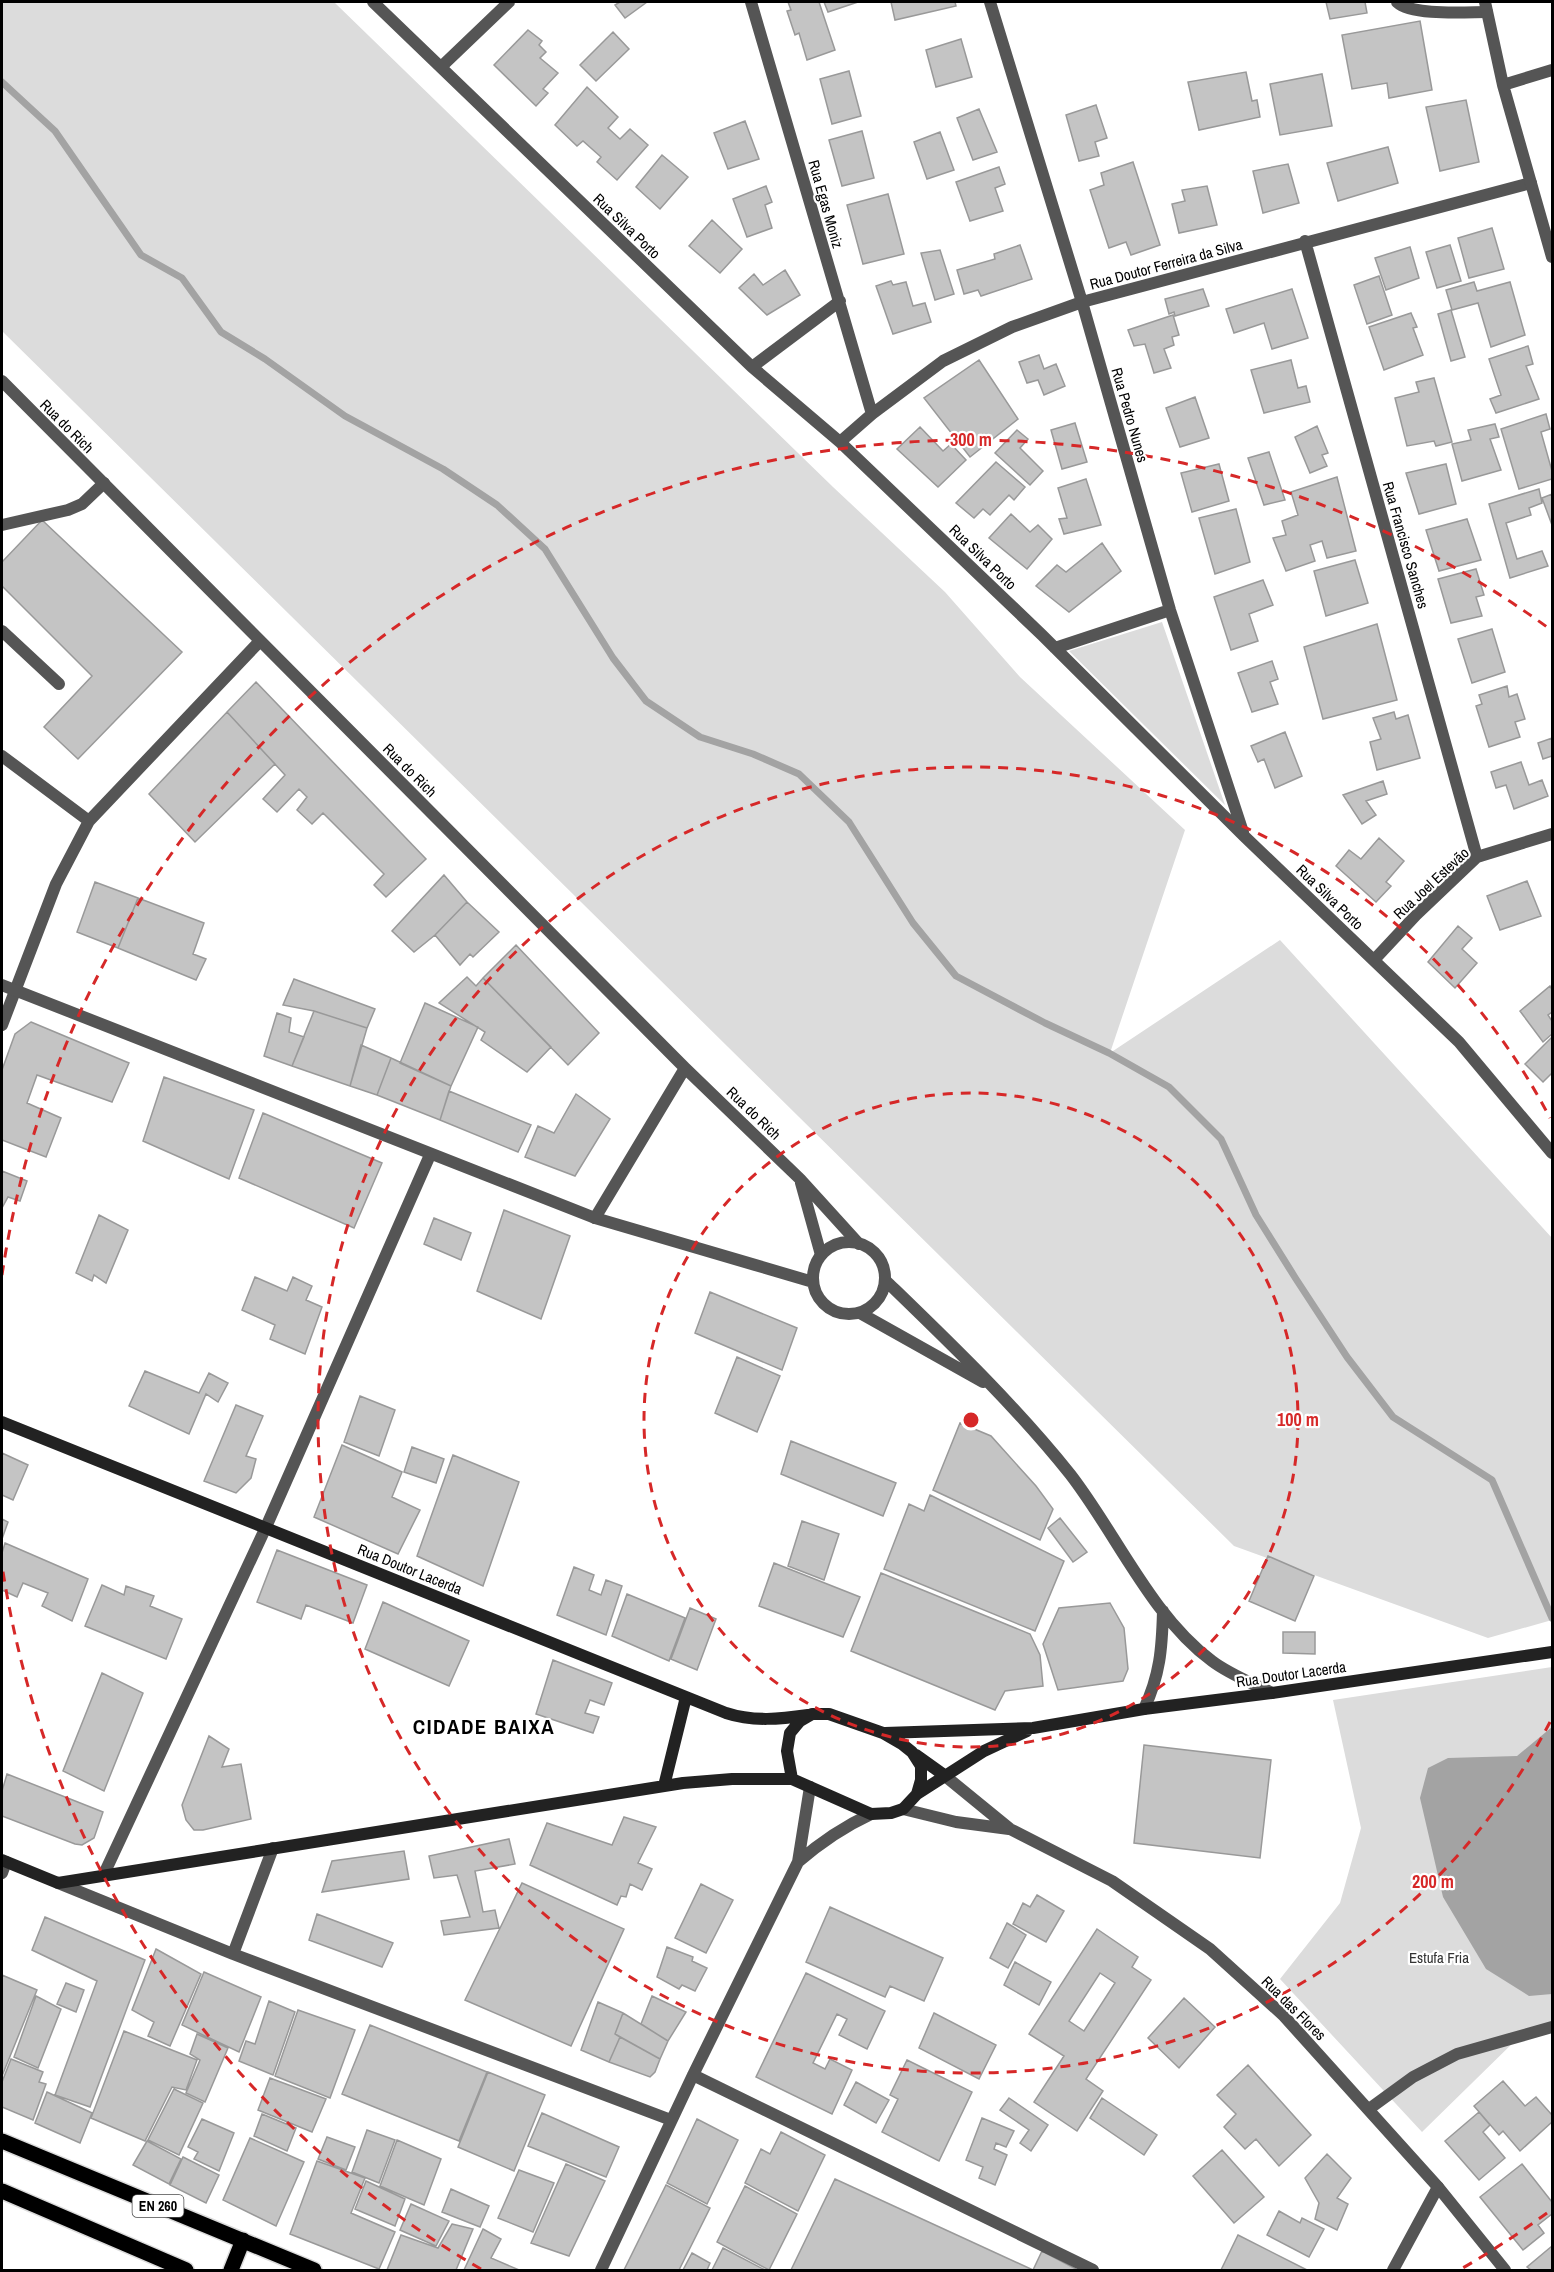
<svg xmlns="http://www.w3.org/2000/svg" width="1554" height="2272" font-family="'Archivo Narrow',sans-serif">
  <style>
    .green { fill: #dcdcdc }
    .water { fill: #a3a3a3 }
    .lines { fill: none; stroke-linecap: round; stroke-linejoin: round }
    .stream { stroke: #a3a3a3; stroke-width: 7 }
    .building { fill: #c4c4c4; stroke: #999; stroke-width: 1.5; fill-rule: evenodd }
    .primary-casing { stroke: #dbdbdb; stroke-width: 18 }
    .service { stroke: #555; stroke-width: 12 }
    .minor { stroke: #555; stroke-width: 12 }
    .tertiary { stroke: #555; stroke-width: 12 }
    .secondary { stroke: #222; stroke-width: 12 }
    .primary { stroke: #000; stroke-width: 15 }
    .ring { fill: none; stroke: #d62828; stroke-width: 3; stroke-dasharray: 10 8 }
    .labels { text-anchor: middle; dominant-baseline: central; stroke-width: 4.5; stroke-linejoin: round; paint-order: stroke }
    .shield { fill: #fff; stroke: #4c4c4c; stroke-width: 1.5 }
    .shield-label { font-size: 14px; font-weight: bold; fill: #000 }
    .street-label { font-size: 15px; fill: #000; stroke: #fff }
    .park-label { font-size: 15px; fill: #333; stroke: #fff }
    .district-label { font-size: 21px; font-weight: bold; letter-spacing: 1.5px; fill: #000; stroke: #fff }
    .centre { fill: #d62828; stroke: #fff; stroke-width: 3 }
    .ring-label { font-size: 18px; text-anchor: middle; font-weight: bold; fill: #d62828; stroke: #fff; stroke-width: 4.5; stroke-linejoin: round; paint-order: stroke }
  </style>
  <rect width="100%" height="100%" fill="#fff"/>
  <path class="green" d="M2,2H334L833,487L945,592L1020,677L1185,830L1110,1053L1280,940L1552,1238V1620L1488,1638L1234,1546L2,331Z
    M1162,622L1225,805L1069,651Z
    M1552,1667V2027L1519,2037L1422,2132L1280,1979L1340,1903L1361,1828L1333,1700Z"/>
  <path class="water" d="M1552,1727V1994L1529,1996L1486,1969L1443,1897L1420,1798L1428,1768L1448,1758L1517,1756Z"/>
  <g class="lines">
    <path class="stream" d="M2,82L55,131L141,255L182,278L221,332L265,359L345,416L443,469L497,505L545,549L613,658L646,701L700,737L753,754L799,774L849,822L913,923L956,976L1045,1023L1109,1053L1169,1087L1221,1139L1256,1215L1296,1279L1347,1357L1393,1417L1492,1480L1552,1618"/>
  </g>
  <path class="building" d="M620,2H647L625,18L615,5Z
    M788,2H819L835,50L807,60L799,33L795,35L787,11L791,10Z
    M824,2H858L828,12Z
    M891,2H955L956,6L895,20Z
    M1326,2H1365L1367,13L1330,19Z
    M1420,21L1432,90L1389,98L1387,83L1352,89L1342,35Z
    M528,30L542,41L539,45L546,52L540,58L558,73L543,89L548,93L536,106L494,65Z
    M613,32L629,49L596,81L580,65Z
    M961,39L972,77L936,87L926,50Z
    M849,71L861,116L832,124L820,79Z
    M1246,72L1252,101L1257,100L1260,117L1199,130L1188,82Z
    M1322,74L1332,126L1280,135L1270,84Z
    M587,87L618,117L608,128L620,139L630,129L648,145L617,180L597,162L601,157L583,141L577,146L555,125Z
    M1466,100L1479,162L1440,171L1426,107Z
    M1096,105L1107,138L1095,142L1099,156L1079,161L1066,115Z
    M979,109L997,152L973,160L957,118Z
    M745,121L759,159L728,169L714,133Z
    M862,131L874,178L842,186L829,140Z
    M940,132L954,170L927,179L914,142Z
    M1388,147L1398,183L1338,201L1327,163Z
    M662,155L688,177L660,209L636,187Z
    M1133,162L1160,245L1131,255L1126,242L1109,248L1090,190L1104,185L1101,173Z
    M1288,164L1299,203L1263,213L1253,171Z
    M999,167L1005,184L995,188L1003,211L970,221L956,182Z
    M766,186L772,202L765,205L772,228L747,237L733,199Z
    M1207,186L1217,225L1179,233L1172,204L1185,201L1182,190Z
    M888,194L904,254L863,264L847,205Z
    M712,220L742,249L720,273L689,246Z
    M1492,228L1504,269L1469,278L1458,238Z
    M1020,245L1032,279L981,296L978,290L964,294L957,270L995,259L994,254Z
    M1450,245L1461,281L1437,288L1426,252Z
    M1410,247L1419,278L1386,290L1375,258Z
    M940,250L954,294L935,300L921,253Z
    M785,270L800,295L767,315L739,288L754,274L763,285Z
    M1379,276L1392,315L1367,324L1354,285Z
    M891,281L893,285L906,282L913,306L925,303L931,322L893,334L876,286Z
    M1474,282L1477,291L1510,282L1525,335L1491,347L1478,303L1452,310L1446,290Z
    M1203,289L1209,306L1175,316L1174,312L1169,314L1165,299Z
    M1292,289L1308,338L1272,349L1264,323L1234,333L1226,309Z
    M1451,310L1465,357L1451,361L1438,314Z
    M1411,313L1417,327L1413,328L1423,355L1384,370L1369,327Z
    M1173,315L1179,335L1172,337L1174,345L1164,349L1171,368L1154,373L1145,344L1134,346L1128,330Z
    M1528,346L1533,364L1526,366L1539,399L1496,413L1490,399L1501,395L1489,359Z
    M1039,355L1044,369L1056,364L1065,386L1044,395L1038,380L1027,383L1019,362Z
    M979,360L1018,419L970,457L924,398Z
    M1291,360L1298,388L1306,386L1310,402L1264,413L1251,370Z
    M1434,378L1452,442L1436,446L1434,441L1407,446L1395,398L1419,392L1416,382Z
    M1195,397L1209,438L1180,447L1166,408Z
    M1546,414L1550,429L1541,432L1552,471V479L1519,489L1501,429Z
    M1075,423L1087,462L1062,469L1051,430Z
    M1495,424L1499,437L1490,439L1501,470L1462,481L1452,444L1471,440L1468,430Z
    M1317,426L1328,453L1322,455L1327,466L1310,473L1295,437Z
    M920,427L943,451L951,444L966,460L938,487L897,449Z
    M1017,430L1028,439L1020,448L1043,471L1030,485L995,453Z
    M1269,452L1285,500L1264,505L1248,458Z
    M996,462L1025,487L1014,500L1009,495L990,515L983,509L974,518L956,503Z
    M1219,464L1229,501L1192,512L1181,473Z
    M1446,464L1456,504L1419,514L1406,473Z
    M1337,477L1356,551L1327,558L1322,541L1310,545L1315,561L1286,571L1273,538L1286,535L1282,521L1298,515L1291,492Z
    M1086,479L1101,525L1064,534L1059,519L1067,518L1058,488Z
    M1539,489L1542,503L1529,508L1531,515L1506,523L1517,559L1542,551L1548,566L1510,578L1489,504Z
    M1552,494V525L1542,498Z
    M1236,509L1250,562L1215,574L1199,518Z
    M1011,514L1030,532L1038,525L1052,539L1027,569L989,538Z
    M1467,519L1481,560L1439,571L1426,530Z
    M42,520L182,652L78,759L44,727L92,676L2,586V562Z
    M1102,543L1121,571L1069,612L1036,586L1057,565L1066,572Z
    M1355,560L1368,603L1326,616L1314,571Z
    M1476,569L1484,595L1476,597L1482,616L1451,623L1438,579Z
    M1263,580L1273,605L1249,614L1258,641L1231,650L1214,597Z
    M1377,624L1397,700L1323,719L1304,647Z
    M1492,629L1505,672L1472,683L1458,639Z
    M1272,661L1278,679L1270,682L1278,704L1252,712L1238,673Z
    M256,682L426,859L386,897L374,885L384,874L323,813L312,824L297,810L307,797L299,789L277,812L263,799L285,775L227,712Z
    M1507,686L1509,697L1517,694L1525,719L1515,722L1520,737L1489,747L1476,706L1482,704L1479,695Z
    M227,712L275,764L195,842L149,794Z
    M1394,712L1396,719L1408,715L1420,758L1377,770L1370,742L1381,739L1373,718Z
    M1285,732L1302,776L1275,788L1264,759L1258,762L1251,746Z
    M1552,738V756L1543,759L1538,743Z
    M1521,762L1529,785L1542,780L1548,796L1514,809L1506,785L1496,788L1491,772Z
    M1383,781L1387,794L1366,801L1376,815L1362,824L1343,795Z
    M1379,838L1404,861L1386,882L1391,886L1376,902L1336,866L1349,850L1361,859Z
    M444,875L467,902L435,935L414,952L392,931Z
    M1527,881L1541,916L1500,930L1487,896Z
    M95,882L138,898L118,948L77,932Z
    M138,898L204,923L193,954L206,959L196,980L118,948Z
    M467,902L499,932L473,957L470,954L460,965L435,935Z
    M1458,926L1472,938L1462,949L1477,963L1455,988L1428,962Z
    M516,945L599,1033L568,1065L483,978Z
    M467,977L476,986L483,978L551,1047L527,1072L481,1040L485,1032L439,1003Z
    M294,979L375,1009L367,1028L314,1011L283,1005Z
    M1550,986L1552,990V1012L1548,1015L1552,1021V1034L1543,1042L1520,1011Z
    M425,1003L478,1027L451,1086L400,1063Z
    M314,1011L367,1028L350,1086L292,1066Z
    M277,1013L291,1018L289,1032L304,1037L292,1066L264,1056Z
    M31,1022L129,1063L112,1102L37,1075L27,1103L61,1118L46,1157L2,1140V1070L15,1034Z
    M1552,1037V1073L1543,1082L1525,1064Z
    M361,1045L391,1058L377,1095L350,1086Z
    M391,1058L451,1086L440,1120L377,1095Z
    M164,1077L254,1110L229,1179L143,1141Z
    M449,1091L531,1125L518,1152L440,1120Z
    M576,1094L610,1119L575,1176L525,1157L538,1126L554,1133Z
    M263,1113L382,1163L354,1228L239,1178Z
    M2,1171L27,1181L20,1201L8,1197L2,1208Z
    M504,1210L570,1236L541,1319L477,1291Z
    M99,1215L128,1230L106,1283L94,1275L92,1281L76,1273Z
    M434,1218L471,1233L461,1260L424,1244Z
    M255,1277L287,1291L293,1277L312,1286L306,1300L322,1307L305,1354L270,1339L275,1325L242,1310Z
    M710,1292L797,1328L782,1370L695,1333Z
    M737,1357L780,1376L757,1432L715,1413Z
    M145,1371L199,1393L209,1373L228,1383L218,1402L206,1394L189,1434L129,1406Z
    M360,1396L395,1410L379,1456L344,1442Z
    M236,1405L263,1416L246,1456L256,1459L251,1478L236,1493L204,1481Z
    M960,1423L991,1436L1036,1486L1053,1509L1040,1540L933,1490Z
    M791,1441L896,1483L883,1516L781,1474Z
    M342,1445L402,1472L392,1497L420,1510L398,1554L314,1517Z
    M412,1447L444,1459L436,1483L404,1472Z
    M2,1453L28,1465L13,1500L2,1495Z
    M453,1455L519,1482L483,1586L417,1556Z
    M930,1495L1064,1561L1035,1631L884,1569L909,1504L924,1511Z
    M1060,1518L1087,1552L1073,1562L1048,1528Z
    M2,1519L8,1522L2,1539Z
    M802,1521L839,1534L824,1580L788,1566Z
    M5,1543L88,1579L72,1621L42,1606L48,1593L23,1583L17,1597L2,1590V1553Z
    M277,1550L367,1585L353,1623L306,1605L301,1619L257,1602Z
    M1268,1556L1314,1576L1295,1621L1249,1601Z
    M774,1563L860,1597L843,1637L759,1606Z
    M574,1567L594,1575L589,1590L601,1595L606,1580L622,1586L606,1635L557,1615Z
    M881,1573L1030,1634L1040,1655L1043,1686L1005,1691L995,1710L851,1651Z
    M102,1585L124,1595L126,1586L154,1596L150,1606L182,1619L166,1659L85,1626Z
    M627,1594L685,1618L669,1661L612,1636Z
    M383,1602L469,1641L449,1686L365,1649Z
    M1110,1603L1124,1628L1128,1669L1123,1681L1058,1690L1043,1644L1059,1608Z
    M690,1608L716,1619L697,1670L671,1659Z
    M1283,1632H1315V1654L1283,1653Z
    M553,1660L612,1683L604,1705L590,1700L585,1713L599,1717L593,1733L536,1714Z
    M102,1673L143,1693L104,1791L63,1771Z
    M209,1736L229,1749L222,1767L241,1764L251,1819L203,1830H194L186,1820L182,1805Z
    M1144,1745L1271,1760L1260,1858L1134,1843Z
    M7,1774L103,1812L94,1838L82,1845L75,1844L2,1816V1791Z
    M624,1817L656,1827L638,1863L652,1869L642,1890L630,1884L626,1897L621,1896L617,1905L530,1865L547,1823L612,1845Z
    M509,1839L515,1864L475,1871L483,1912L495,1910L499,1928L444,1935L441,1921L470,1917L457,1875L434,1878L429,1856Z
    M404,1851L409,1879L322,1892L332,1861Z
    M522,1883L624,1929L571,2046L465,2000Z
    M701,1884L733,1900L706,1953L675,1938Z
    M1037,1895L1064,1911L1046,1942L1013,1924L1023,1903L1030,1907Z
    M830,1907L943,1958L924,2001L890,1986L885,1997L806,1962Z
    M317,1914L393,1943L382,1967L309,1940Z
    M45,1917L145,1960L90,2107L55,2095L97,1981L32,1950Z
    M1007,1923L1026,1935L1008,1968L990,1958Z
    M1097,1929L1138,1957L1132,1967L1151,1980L1086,2079L1103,2091L1077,2131L1034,2102L1064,2056L1029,2034ZM1100,1973L1115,1983L1084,2031L1069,2021Z
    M667,1947L693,1957L692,1961L707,1968L695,1991L682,1985L679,1989L657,1977Z
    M156,1949L201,1974L170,2046L148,2036L154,2022L132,2010Z
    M1015,1962L1051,1982L1039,2005L1004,1985Z
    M204,1972L261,1997L239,2052L182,2025Z
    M806,1973L885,2011L867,2049L839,2035L847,2019L837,2014L813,2063L825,2069L830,2059L852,2070L832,2114L756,2077Z
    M2,1975L37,1990L2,2076Z
    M66,1983L84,1990L76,2012L57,2004Z
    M36,1996L61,2009L38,2068L14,2057Z
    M652,1996L686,2012L668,2041L641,2024Z
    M1184,1998L1215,2027L1179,2068L1148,2038Z
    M269,2001L295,2012L273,2075L239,2061L246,2041L255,2044Z
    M598,2002L623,2013L615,2034L620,2037L609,2062L581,2050Z
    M298,2010L355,2030L330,2098L275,2076Z
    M623,2013L668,2041L660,2059L615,2034Z
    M934,2013L996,2045L979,2079L919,2048Z
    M370,2025L487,2072L459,2141L342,2094Z
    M124,2031L197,2060L186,2090L172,2087L145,2141L91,2118Z
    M197,2034L228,2048L205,2102L186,2093L200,2060L190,2054Z
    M620,2037L660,2059L655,2072L650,2077L609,2062Z
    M11,2059L43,2072L39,2082L46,2084L33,2120L2,2107V2082Z
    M907,2060L972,2092L939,2161L882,2132L898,2099L890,2095Z
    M1248,2065L1311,2135L1279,2166L1256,2139L1245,2149L1224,2127L1236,2114L1217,2095Z
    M488,2072L545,2095L514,2171L458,2147Z
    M270,2078L326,2099L312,2132L258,2110Z
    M1503,2081L1525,2106L1536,2097L1552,2115V2122L1520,2151L1503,2131L1499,2135L1474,2106Z
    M856,2082L889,2100L876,2123L844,2105Z
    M174,2089L203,2103L179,2155L148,2140Z
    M47,2092L92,2113L80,2143L35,2123Z
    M1009,2098L1048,2125L1031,2151L1020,2143L1029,2130L1000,2110Z
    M1102,2098L1157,2135L1144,2155L1090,2118Z
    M1479,2112L1490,2125L1483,2132L1505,2158L1479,2180L1445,2141Z
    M542,2113L619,2147L606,2177L528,2146Z
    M262,2114L296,2128L287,2151L254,2136Z
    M982,2118L1014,2131L1006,2147L996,2143L994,2149L1007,2155L995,2185L979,2178L983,2167L966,2160Z
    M202,2119L234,2133L219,2171L194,2159L198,2152L188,2147Z
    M697,2119L738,2140L707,2204L667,2183Z
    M367,2130L395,2140L379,2183L352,2172Z
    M781,2132L825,2155L798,2211L745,2183L761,2149L770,2154Z
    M327,2137L355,2147L346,2170L318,2159Z
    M250,2138L304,2162L276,2226L223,2200Z
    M397,2140L441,2159L424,2205L380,2186Z
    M147,2141L181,2159L169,2184L133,2165Z
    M1222,2150L1264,2197L1234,2223L1193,2176Z
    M1327,2154L1351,2178L1337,2198L1348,2204L1337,2230L1315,2219L1319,2203L1305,2178Z
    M183,2157L219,2175L206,2203L170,2185Z
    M317,2161L365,2178L351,2213L395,2232L379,2269L290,2234Z
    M566,2164L605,2181L569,2256L531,2243Z
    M1522,2164L1552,2202V2214L1538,2225L1544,2233L1523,2250L1480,2197Z
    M519,2170L554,2183L533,2232L498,2218Z
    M835,2179L1033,2270L1042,2251L1076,2269V2270H791Z
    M366,2181L405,2199L395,2226L355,2209Z
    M666,2185L710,2208L679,2270H624Z
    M745,2186L797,2214L769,2270L717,2242Z
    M451,2189L489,2206L480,2227L442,2212Z
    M411,2204L449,2221L436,2246L400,2230Z
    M1279,2211L1300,2223L1302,2218L1324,2229L1309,2257L1267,2235Z
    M452,2224L473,2229L456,2270H387L401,2235L438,2248Z
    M483,2229L501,2239L491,2258L519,2270H464Z
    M1238,2235L1307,2270H1221Z
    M1552,2246V2270H1531L1527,2267Z
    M723,2248L765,2270H712Z
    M692,2253L710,2263L707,2270H683Z"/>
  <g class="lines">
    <defs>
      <path id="primary" d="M2,2141L314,2270
        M2,2191L186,2270
        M231,2270L243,2240"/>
    </defs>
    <use href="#primary" class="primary-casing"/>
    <path class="service" d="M1397,2C1412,16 1466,12 1487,12
      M2,525L68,510L82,504L104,483
      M2,631L59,684
      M1369,2109L1413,2077L1457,2054L1552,2027"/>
    <path class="minor" d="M373,2L752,367L840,442L1042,635L1244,836L1459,1042L1552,1153
      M751,2L872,414
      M990,2L1082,302L1170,610L1243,832
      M441,67L509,2
      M1305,241L1477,857
      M752,367L840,301
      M2,381L685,1068L800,1179L859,1244
      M840,442L872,414L943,361L1012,327L1082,302L1531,183
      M1055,648L1170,610
      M2,756L89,821
      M1374,960L1416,915L1477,857L1552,834
      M2,1025L56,884L89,821L260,641
      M801,1183L821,1255
      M595,1218L685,1068
      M798,1862C821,1842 843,1827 871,1814
      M2,1873L6,1862
      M104,1874L266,1527L430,1155
      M58,1883L233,1954L671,2120
      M233,1954L273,1848
      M693,2075L1093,2270
      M601,2270L693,2075L798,1862L810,1787
      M1393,2270L1438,2187"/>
    <path class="tertiary" d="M1485,2L1503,85L1552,257
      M1503,85L1552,70
      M2,985L595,1218L813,1282
      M813 1278a36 36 0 1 1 72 0a36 36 0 1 1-72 0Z
      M885,1280C949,1342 1014,1404 1070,1474C1116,1533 1151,1616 1212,1661C1229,1674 1252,1683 1272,1693
      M860,1313L983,1382
      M1144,1709C1160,1675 1162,1649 1163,1611
      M944,1775L1010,1829L1112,1881L1210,1949L1283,2015L1438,2187L1505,2270
      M903,1809L956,1822L1009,1829"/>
    <path class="secondary" d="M2,1422L726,1713C753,1722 781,1719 808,1715
      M885,1733L1033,1728L1144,1709L1272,1693L1552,1652
      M916,1755L944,1775
      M664,1786L686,1697
      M917,1794L984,1751L1027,1731
      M2,1860L58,1883L683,1783L732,1779H792L871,1814L891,1813L903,1809L917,1794L921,1780V1766L912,1752L902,1744L883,1733L829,1714H812L800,1721L790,1733L787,1751L792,1779"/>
    <use href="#primary" class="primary"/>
  </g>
  <g class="ring">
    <circle cx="971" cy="1420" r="327"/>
    <path d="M1550 1722A653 653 0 1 1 1550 1118"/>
    <path d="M1547 2213A980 980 0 0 1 1461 2269M481 2269A980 980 0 0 1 2 1565M2 1275A980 980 0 0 1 1547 627"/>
  </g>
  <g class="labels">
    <rect class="shield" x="132.5" y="2195" width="51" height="22" rx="4.5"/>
    <g class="shield-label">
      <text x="158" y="2206">EN 260</text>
    </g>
    <g class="street-label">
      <text transform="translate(826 204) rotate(74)">Rua Egas Moniz</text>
      <text transform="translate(627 226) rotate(44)">Rua Silva Porto</text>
      <text transform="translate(1166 264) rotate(-15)">Rua Doutor Ferreira da Silva</text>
      <text transform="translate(1130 415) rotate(74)">Rua Pedro Nunes</text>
      <text transform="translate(67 426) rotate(45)">Rua do Rich</text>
      <text transform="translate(1406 545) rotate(74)">Rua Francisco Sanches</text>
      <text transform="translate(983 557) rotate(44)">Rua Silva Porto</text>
      <text transform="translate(410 770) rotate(45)">Rua do Rich</text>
      <text transform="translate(1431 883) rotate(-43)">Rua Joel Estevão</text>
      <text transform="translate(1330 897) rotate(44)">Rua Silva Porto</text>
      <text transform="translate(754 1113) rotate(44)">Rua do Rich</text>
      <text transform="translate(410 1569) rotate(22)">Rua Doutor Lacerda</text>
      <text transform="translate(1291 1674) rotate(-8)">Rua Doutor Lacerda</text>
      <text transform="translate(1294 2008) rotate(45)">Rua das Flores</text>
    </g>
    <g class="park-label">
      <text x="1439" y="1957">Estufa Fria</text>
    </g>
    <g class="district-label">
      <text x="484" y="1726">CIDADE BAIXA</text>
    </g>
  </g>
  <circle cx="971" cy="1420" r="9" class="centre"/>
  <g class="ring-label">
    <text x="971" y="446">300 m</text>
    <text x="1298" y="1426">100 m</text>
    <text x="1433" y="1888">200 m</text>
  </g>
  <rect width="1554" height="2272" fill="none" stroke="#000000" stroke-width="6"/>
</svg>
